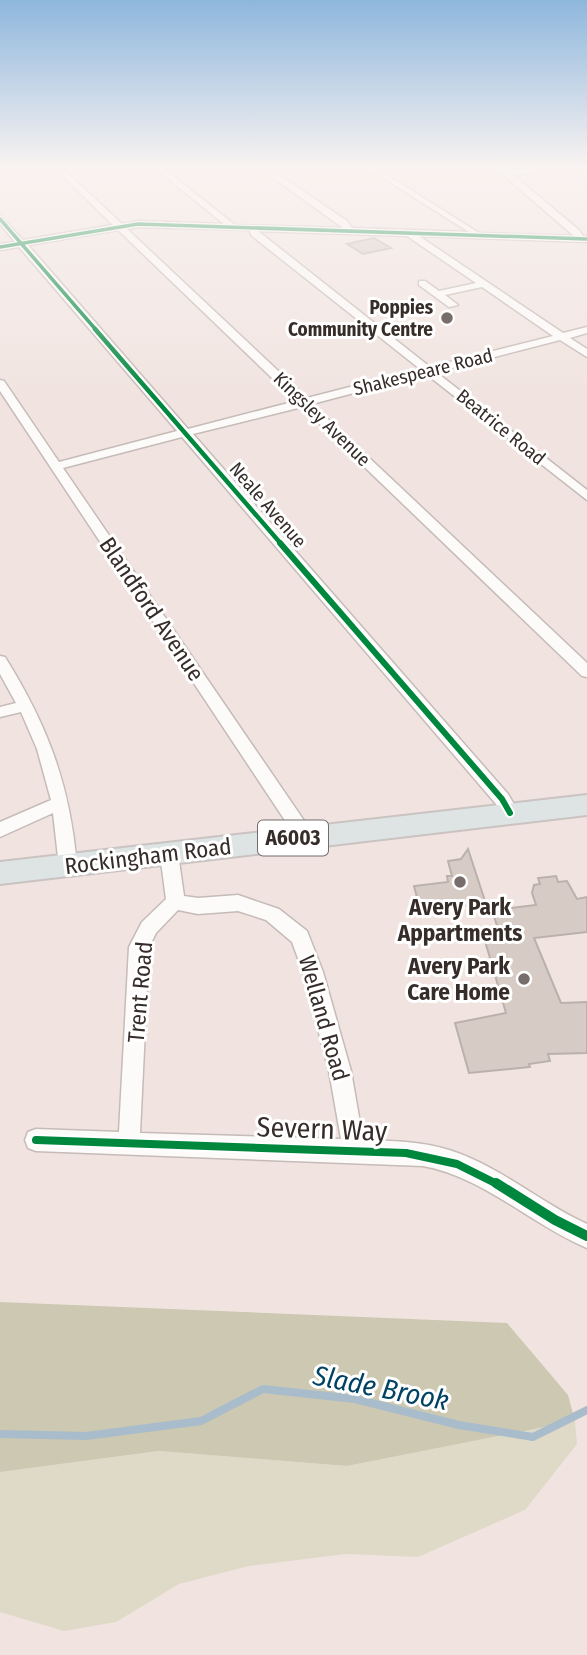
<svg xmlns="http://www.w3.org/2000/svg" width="587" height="1655" font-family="'Fira Sans Condensed',sans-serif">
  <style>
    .green { fill: #dedac7 }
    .forest { fill: #ccc8b1 }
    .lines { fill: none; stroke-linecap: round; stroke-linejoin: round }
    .stream { stroke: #a8bccc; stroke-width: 8 }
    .building { fill: #d7cbc5; stroke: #bab1ac; stroke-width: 2 }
    .minor-casing { stroke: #c5bbb7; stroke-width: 3 }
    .primary-casing { stroke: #cac3c1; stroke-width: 4 }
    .minor { fill: #fdfbfa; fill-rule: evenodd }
    .primary { fill: #dee3e3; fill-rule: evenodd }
    .cycleway-far4-casing { stroke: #fff; stroke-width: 6 }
    .cycleway-far3-casing { stroke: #fff; stroke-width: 7 }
    .cycleway-far2-casing { stroke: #fff; stroke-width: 10 }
    .cycleway-far1-casing { stroke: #fff; stroke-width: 12 }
    .cycleway-casing { stroke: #fff; stroke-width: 15 }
    .cycleway-far4 { stroke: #00873e; stroke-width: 3.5 }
    .cycleway-far3 { stroke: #00873e; stroke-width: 4.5 }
    .cycleway-far2 { stroke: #00873e; stroke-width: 6 }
    .cycleway-far1 { stroke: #00873e; stroke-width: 8 }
    .cycleway { stroke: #00873e; stroke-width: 10 }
    .poi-dot { fill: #776d6a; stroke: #fff; stroke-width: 2.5 }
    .labels { text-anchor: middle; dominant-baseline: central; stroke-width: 6; stroke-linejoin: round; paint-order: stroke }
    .far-poi-label { font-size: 19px; font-weight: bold; fill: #362d2a; stroke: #fff; text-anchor: end }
    .far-street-label { font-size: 19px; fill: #362d2a; stroke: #fff }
    .shield { fill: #fff; stroke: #726c6a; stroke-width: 2 }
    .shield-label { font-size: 21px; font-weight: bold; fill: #362d2a }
    .street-label { font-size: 23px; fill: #362d2a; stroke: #fff }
    .poi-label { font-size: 23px; font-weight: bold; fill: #362d2a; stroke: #fff }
    .near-street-label { font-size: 28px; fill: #362d2a; stroke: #fff }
    .near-water-label { font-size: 28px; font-style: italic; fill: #004264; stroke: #fff }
  </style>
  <rect width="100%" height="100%" fill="#f1e4e0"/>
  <path class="green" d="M575,1421L577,1444L525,1510L418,1557L345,1554L249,1566L179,1584L116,1622L64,1631L0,1612V1472L159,1451L347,1466Z"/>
  <path class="forest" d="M0,1302L507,1323L568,1395L575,1421L347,1466L159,1451L0,1472Z"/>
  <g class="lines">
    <path class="stream" d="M0,1434L86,1436L201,1421L263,1389L355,1399L459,1425L533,1437L587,1410"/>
  </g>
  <path class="building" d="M374,238L391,248L363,254L347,244Z
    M468,849L486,904L420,909L414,886L448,882L447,876H452L448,861L461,859Z
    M556,876L558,882L567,881L577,899L587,897V932L534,938L561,1003L587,1002V1053L548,1054L550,1061L529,1064L530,1067L469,1073L455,1023L506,1013L483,934L499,932L491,907L507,905L511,908L536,905L532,893L534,885L540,884L538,878Z"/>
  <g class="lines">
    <defs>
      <path id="minor" d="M52,166H60L122,224L138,221L224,224L152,166H160L235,225L343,228L257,166H266L347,221L352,228L469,232L364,166H373L479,233L574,236L493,166H501L508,171L579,166L575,168L513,175L579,230L583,236H587V242L419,236L563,333L587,327V333L570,338L587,349V357L560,340L436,372L587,490V500L426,374L312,404L587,663V677L582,676L302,407L193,434L508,794L519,813L516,818H504L496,804L182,437L63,468L307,825L311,837L308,842H296L292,831L0,391V380L4,381L59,462L177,431L19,247L0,250V244L15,242L0,224V216L23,240L113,225ZM138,227L249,230L252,236L420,369L307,398L127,229ZM118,230L296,401L188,429L28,245ZM258,231L407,236L476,283L439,291L425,281H419V285L449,307L458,305L445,295L482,287L553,336L430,367Z
        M0,656L5,657C48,726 70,785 77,866L74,871H62L59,866L53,813L0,837V822L51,800L37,749L21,712L0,717V707L16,703L0,674Z
        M169,847L175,849L178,854L184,896L198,898L238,895L279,909L307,931L323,972L351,1071L363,1140C392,1141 421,1141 449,1150C500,1166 539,1202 587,1224V1248C530,1224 484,1177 423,1166L36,1151L28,1148L25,1140L28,1132L36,1129L119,1132L129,947L142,922L166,899L160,854L163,849ZM178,910L198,914L238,911L266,920L292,942L303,972L329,1071L341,1139L140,1133L149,947L156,933Z"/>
      <path id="primary" d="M587,795V815L0,884V862Z"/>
    </defs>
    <use href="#minor" class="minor-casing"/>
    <use href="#primary" class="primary-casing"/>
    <use href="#minor" class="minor"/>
    <use href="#primary" class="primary"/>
    <defs>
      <path id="cycleway-far4" d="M0,219L97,331
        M0,247L138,224L587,239"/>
      <path id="cycleway-far3" d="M95,329L282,545"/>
      <path id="cycleway-far2" d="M280,543L502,799L510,813"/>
      <path id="cycleway-far1" d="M36,1140L406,1153L457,1164L499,1185"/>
      <path id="cycleway" d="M496,1183L555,1220L587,1236"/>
    </defs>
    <use href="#cycleway-far4" class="cycleway-far4-casing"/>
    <use href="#cycleway-far3" class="cycleway-far3-casing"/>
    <use href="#cycleway-far2" class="cycleway-far2-casing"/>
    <use href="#cycleway-far1" class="cycleway-far1-casing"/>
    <use href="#cycleway" class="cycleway-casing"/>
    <use href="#cycleway-far4" class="cycleway-far4"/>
    <use href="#cycleway-far3" class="cycleway-far3"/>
    <use href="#cycleway-far2" class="cycleway-far2"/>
    <use href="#cycleway-far1" class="cycleway-far1"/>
    <use href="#cycleway" class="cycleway"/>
  </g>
  <linearGradient id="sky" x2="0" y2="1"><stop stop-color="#8eb7dd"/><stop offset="0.42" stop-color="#f9f3f1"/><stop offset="1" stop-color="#f9f3f1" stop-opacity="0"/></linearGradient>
  <rect width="587" height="397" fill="url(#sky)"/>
  <g class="poi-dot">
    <circle cx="447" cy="318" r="7"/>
    <circle cx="460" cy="882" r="7"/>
    <circle cx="524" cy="979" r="7"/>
  </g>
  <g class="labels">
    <g class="far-poi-label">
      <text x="433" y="307">Poppies<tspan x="433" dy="22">Community Centre</tspan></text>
    </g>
    <g class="far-street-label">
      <text transform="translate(423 372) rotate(-14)">Shakespeare Road</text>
      <text transform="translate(322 419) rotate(44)">Kingsley Avenue</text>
      <text transform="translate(501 427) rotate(39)">Beatrice Road</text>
      <text transform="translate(268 505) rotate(49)">Neale Avenue</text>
    </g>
    <rect class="shield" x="258" y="820.5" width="70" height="35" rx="5"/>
    <g class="shield-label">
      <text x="293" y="838">A6003</text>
    </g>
    <g class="street-label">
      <text transform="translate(152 609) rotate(56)">Blandford Avenue</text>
      <text transform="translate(148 856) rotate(-7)">Rockingham Road</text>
      <text transform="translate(140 992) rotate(-85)">Trent Road</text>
      <text transform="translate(324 1018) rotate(74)">Welland Road</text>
    </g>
    <g class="poi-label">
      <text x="460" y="907">Avery Park<tspan x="460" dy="26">Appartments</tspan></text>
      <text x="510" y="966" text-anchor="end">Avery Park<tspan x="510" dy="26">Care Home</tspan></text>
    </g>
    <g class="near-street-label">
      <text transform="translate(322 1129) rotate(2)">Severn Way</text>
    </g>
    <g class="near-water-label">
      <text transform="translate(381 1388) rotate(11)">Slade Brook</text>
    </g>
  </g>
</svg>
